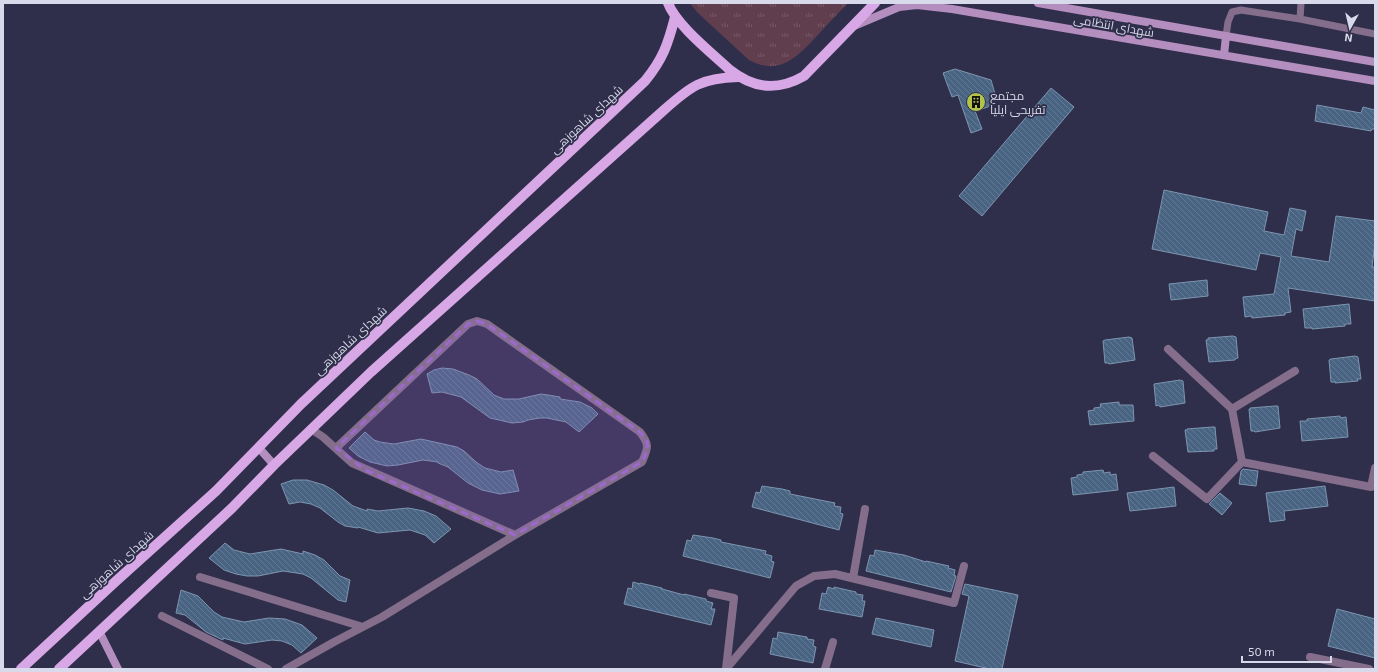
<svg xmlns="http://www.w3.org/2000/svg" width="1378" height="672" font-family="'Exo 2',Cairo,sans-serif">
  <style>
    .grass { fill: url(#grass-tufts) }
    .building { fill: url(#building-back-hatch); stroke: #7c95b0 }
    .lines { fill: none; stroke-linecap: round; stroke-linejoin: round }
    .lane { stroke: #856e8c; stroke-width: 7 }
    .street { stroke: #856e8c; stroke-width: 8 }
    .secondary { stroke: #b48ebf; stroke-width: 8 }
    .primary { stroke: #d8a7e6; stroke-width: 10 }
    .marked { fill: #9c69ce; fill-opacity: 0.2; stroke: #9c69ce; stroke-width: 3; stroke-dasharray: 8 5; stroke-linejoin: round }
    .labels { text-anchor: middle; dominant-baseline: central; stroke-width: 3.5; stroke-linejoin: round; paint-order: stroke }
    .street-label { font-size: 12px; fill: #d8d9eb; stroke: #302f4b }
    .poi-label { font-size: 12px; fill: #d8d9eb; stroke: #302f4b; text-anchor: start }
  </style>
  <defs>
    <pattern id="grass-tufts" width="24" height="20" patternUnits="userSpaceOnUse"><rect width="24" height="20" fill="#613e4d"/><path d="M3 7l-1-3M5 7V3M7 7l1-3M15 17l-1-3M17 17v-4M19 17l1-3" fill="none" stroke="#775967"/></pattern>
    <pattern id="building-back-hatch" width="6" height="6" patternUnits="userSpaceOnUse"><rect width="6" height="6" fill="#496482"/><path d="M-1 5l2 2M0 0l6 6M5-1l2 2" fill="none" stroke="#627a94"/></pattern>
  </defs>
  <rect width="100%" height="100%" fill="#302f4b"/>
  <path class="grass" d="M690,3H848C837,14 826,26 816,37C796,58 779,76 749,60L697,12Z"/>
  <path class="building" d="M955,69L991,80L995,94L988,107L975,111L982,129L971,133L958,95L952,97L943,73Z
    M1051,88L1074,107L982,216L959,196Z
    M1317,105L1361,113L1363,107L1375,110V129H1372L1371,131L1315,121Z
    M1164,190L1268,212L1264,231L1284,235L1290,208L1306,211L1302,231L1296,229L1291,256L1329,262L1336,216L1375,221V243L1372,267H1375V301L1288,288L1291,312L1285,313V315L1252,318L1251,316L1245,317L1243,297L1274,294L1281,257L1260,253L1256,270L1152,249Z
    M1207,280L1208,296L1171,300L1169,284Z
    M1349,304L1351,324H1345V326L1312,329V328H1305L1303,309Z
    M1233,336L1236,337L1238,358L1235,359V360L1209,362L1206,340H1208V338Z
    M1129,337L1132,338L1135,360L1109,364V363H1105L1103,341L1105,340Z
    M1355,356L1358,357L1361,379H1357L1358,381L1335,383V382H1331L1329,360L1331,359Z
    M442,368L453,369L469,375L477,379L494,395L504,399H519L541,394L548,395L560,397V399L580,402L592,408L598,414L579,432L566,422L547,418H540L528,420L523,422L512,423L490,418L461,397L442,392L432,393L427,374L434,370Z
    M1180,380L1183,381L1185,403L1160,407L1159,405L1156,406L1154,384Z
    M1119,402V405H1133L1134,421L1090,425L1088,411L1094,410V408L1101,407L1100,404Z
    M1275,406H1278L1280,428L1255,432L1254,431H1251L1249,409H1251L1250,408Z
    M1340,416V418L1346,417L1348,437L1302,441L1300,421H1307V419Z
    M1212,427H1215L1217,449H1214V451L1188,452L1185,430H1187V429Z
    M365,432L374,440L380,442L394,444L421,439L457,447L464,451L476,462L485,468L501,472L513,470L519,491L500,494L482,490L468,483L448,467L438,463V462L423,460L398,465L387,466L370,462L358,456L349,448Z
    M1243,469L1258,471L1256,486L1239,484L1241,471Z
    M1103,470L1104,473L1110,472V475L1116,474L1118,490L1073,495L1071,478L1077,477V475L1083,474V472Z
    M293,480H307L324,485L333,490L353,506L367,511V509L378,511L408,508L424,511L436,516L451,529L434,543L425,535L410,530L378,533L358,527V528L345,526L338,522L320,508L311,504L300,502L289,504L281,484Z
    M762,486L782,489L790,491V494L835,503L834,506L841,507L840,513L843,514L839,530L752,507L756,492L760,493Z
    M1325,486L1328,506L1284,511L1285,520L1270,522L1266,493Z
    M1174,487L1176,506L1130,511L1127,493Z
    M1220,493L1232,503L1222,515L1209,504Z
    M693,535L713,538L721,540V542L766,551L765,554L772,556L771,561L774,562L770,578L683,556L687,540L691,541Z
    M225,543L234,550L250,554L281,549L303,554V551L315,555L324,560L340,576L350,580L346,602L338,600L311,578L303,574L283,571L258,576H247L236,574L224,570L209,558Z
    M875,550L904,555L926,562V561L949,566L948,568L955,570L954,575L956,576L951,592L866,571L870,555L874,556Z
    M633,582L640,584V583L662,588V589L684,595V594L706,599V601L713,603L711,609H715L711,625L624,604L628,588L632,589Z
    M965,584L1018,595L1002,669H990L955,661L969,596L962,594Z
    M828,587L834,589V587L856,592V594L863,595L862,601H865L862,617L819,609L822,593L826,594Z
    M181,590L198,596L214,612L222,617L244,622L269,618L285,619L302,625L317,638L301,653L292,645L282,641L272,640L245,644L223,638V640L206,632L185,615L176,613Z
    M1337,609L1375,619V658L1328,646Z
    M876,618L934,630L931,647L872,634Z
    M778,632L807,637V639L814,640L813,646L816,647L813,663L770,654L773,638L777,639Z"/>
  <g class="lines">
    <path class="lane" d="M1300,19L1301,3
      M1226,36L1228,22L1232,12L1241,10L1300,19L1375,34"/>
    <path class="street" d="M1168,349L1232,409L1242,462
      M1232,409L1295,371
      M311,429L323,437L352,463L515,535
      M1153,456L1207,499L1242,462
      M1242,462L1371,487L1375,468
      M200,577L363,627
      M853,578L865,509
      M711,593L734,598L726,669
      M162,616L268,669
      M1310,657L1369,669
      M286,669L334,642L382,617L515,535L642,462C648,448 650,445 640,432L487,324L477,321L468,324L336,448
      M726,669L796,586L814,576L835,574L954,603L964,566
      M825,669L833,642"/>
    <path class="secondary" d="M1038,3L1375,62
      M854,26L899,7L917,5L952,9L1375,81
      M1224,55L1226,36
      M259,448L274,465
      M99,631L118,669"/>
    <path class="primary" d="M668,3C676,25 713,54 730,70C754,89 778,91 804,76L875,3
      M21,669L115,582L216,491L301,404L645,81C663,59 668,44 675,17
      M59,669L232,508L274,465L371,372L664,110C691,86 701,78 738,77"/>
  </g>
  <path class="marked" d="M477,321L487,324L640,432L647,441L648,449L642,462L515,535L365,470L336,448L468,324Z"/>
  <defs>
    <symbol id="building-disc" viewBox="-11 -11 22 22"><circle r="9.5" fill="#b2c34c" stroke="#302f4b"/><path d="M-4-6H4V6H1V3H-1V6H-4ZM-2.5-4.3h1.7v1.8h-1.7ZM.8-4.3h1.7v1.8H.8ZM-2.5-1h1.7V.8h-1.7ZM.8-1h1.7V.8H.8Z" fill="#111"/></symbol>
  </defs>
  <g fill-rule="evenodd">
    <use href="#building-disc" x="965" y="91" width="22" height="22"/>
  </g>
  <g class="labels">
    <g class="street-label">
      <text transform="translate(1114 25) rotate(10)">شهدای انتظامی</text>
      <text transform="translate(586 119) rotate(-43)">شهدای شاهوزهی</text>
      <text transform="translate(350 340) rotate(-43)">شهدای شاهوزهی</text>
      <text transform="translate(116 564) rotate(-42)">شهدای شاهوزهی</text>
    </g>
    <g class="poi-label">
      <text x="990" y="95">مجتمع<tspan x="990" dy="14">تفریحی ایلیا</tspan></text>
    </g>
  </g>
  <rect width="1378" height="672" fill="none" stroke="#d8d9eb" stroke-width="8"/>
  <g transform="translate(1350 28) rotate(188)" stroke="#302f4b" stroke-width="3" paint-order="stroke">
  <path d="M0-3L7 15L0 10L-7 15Z" fill="#d8d9eb"/>
  <text y="-6" font-size="11" font-weight="bold" text-anchor="middle" fill="#d8d9eb">N</text>
  </g>
  <path d="M1242 656v6h89v-6" fill="none" stroke="#d8d9eb" stroke-width="2"/>
  <text x="1248" y="656" font-size="12" fill="#d8d9eb" stroke="#302f4b" stroke-width="3" paint-order="stroke">50 m</text>
</svg>
